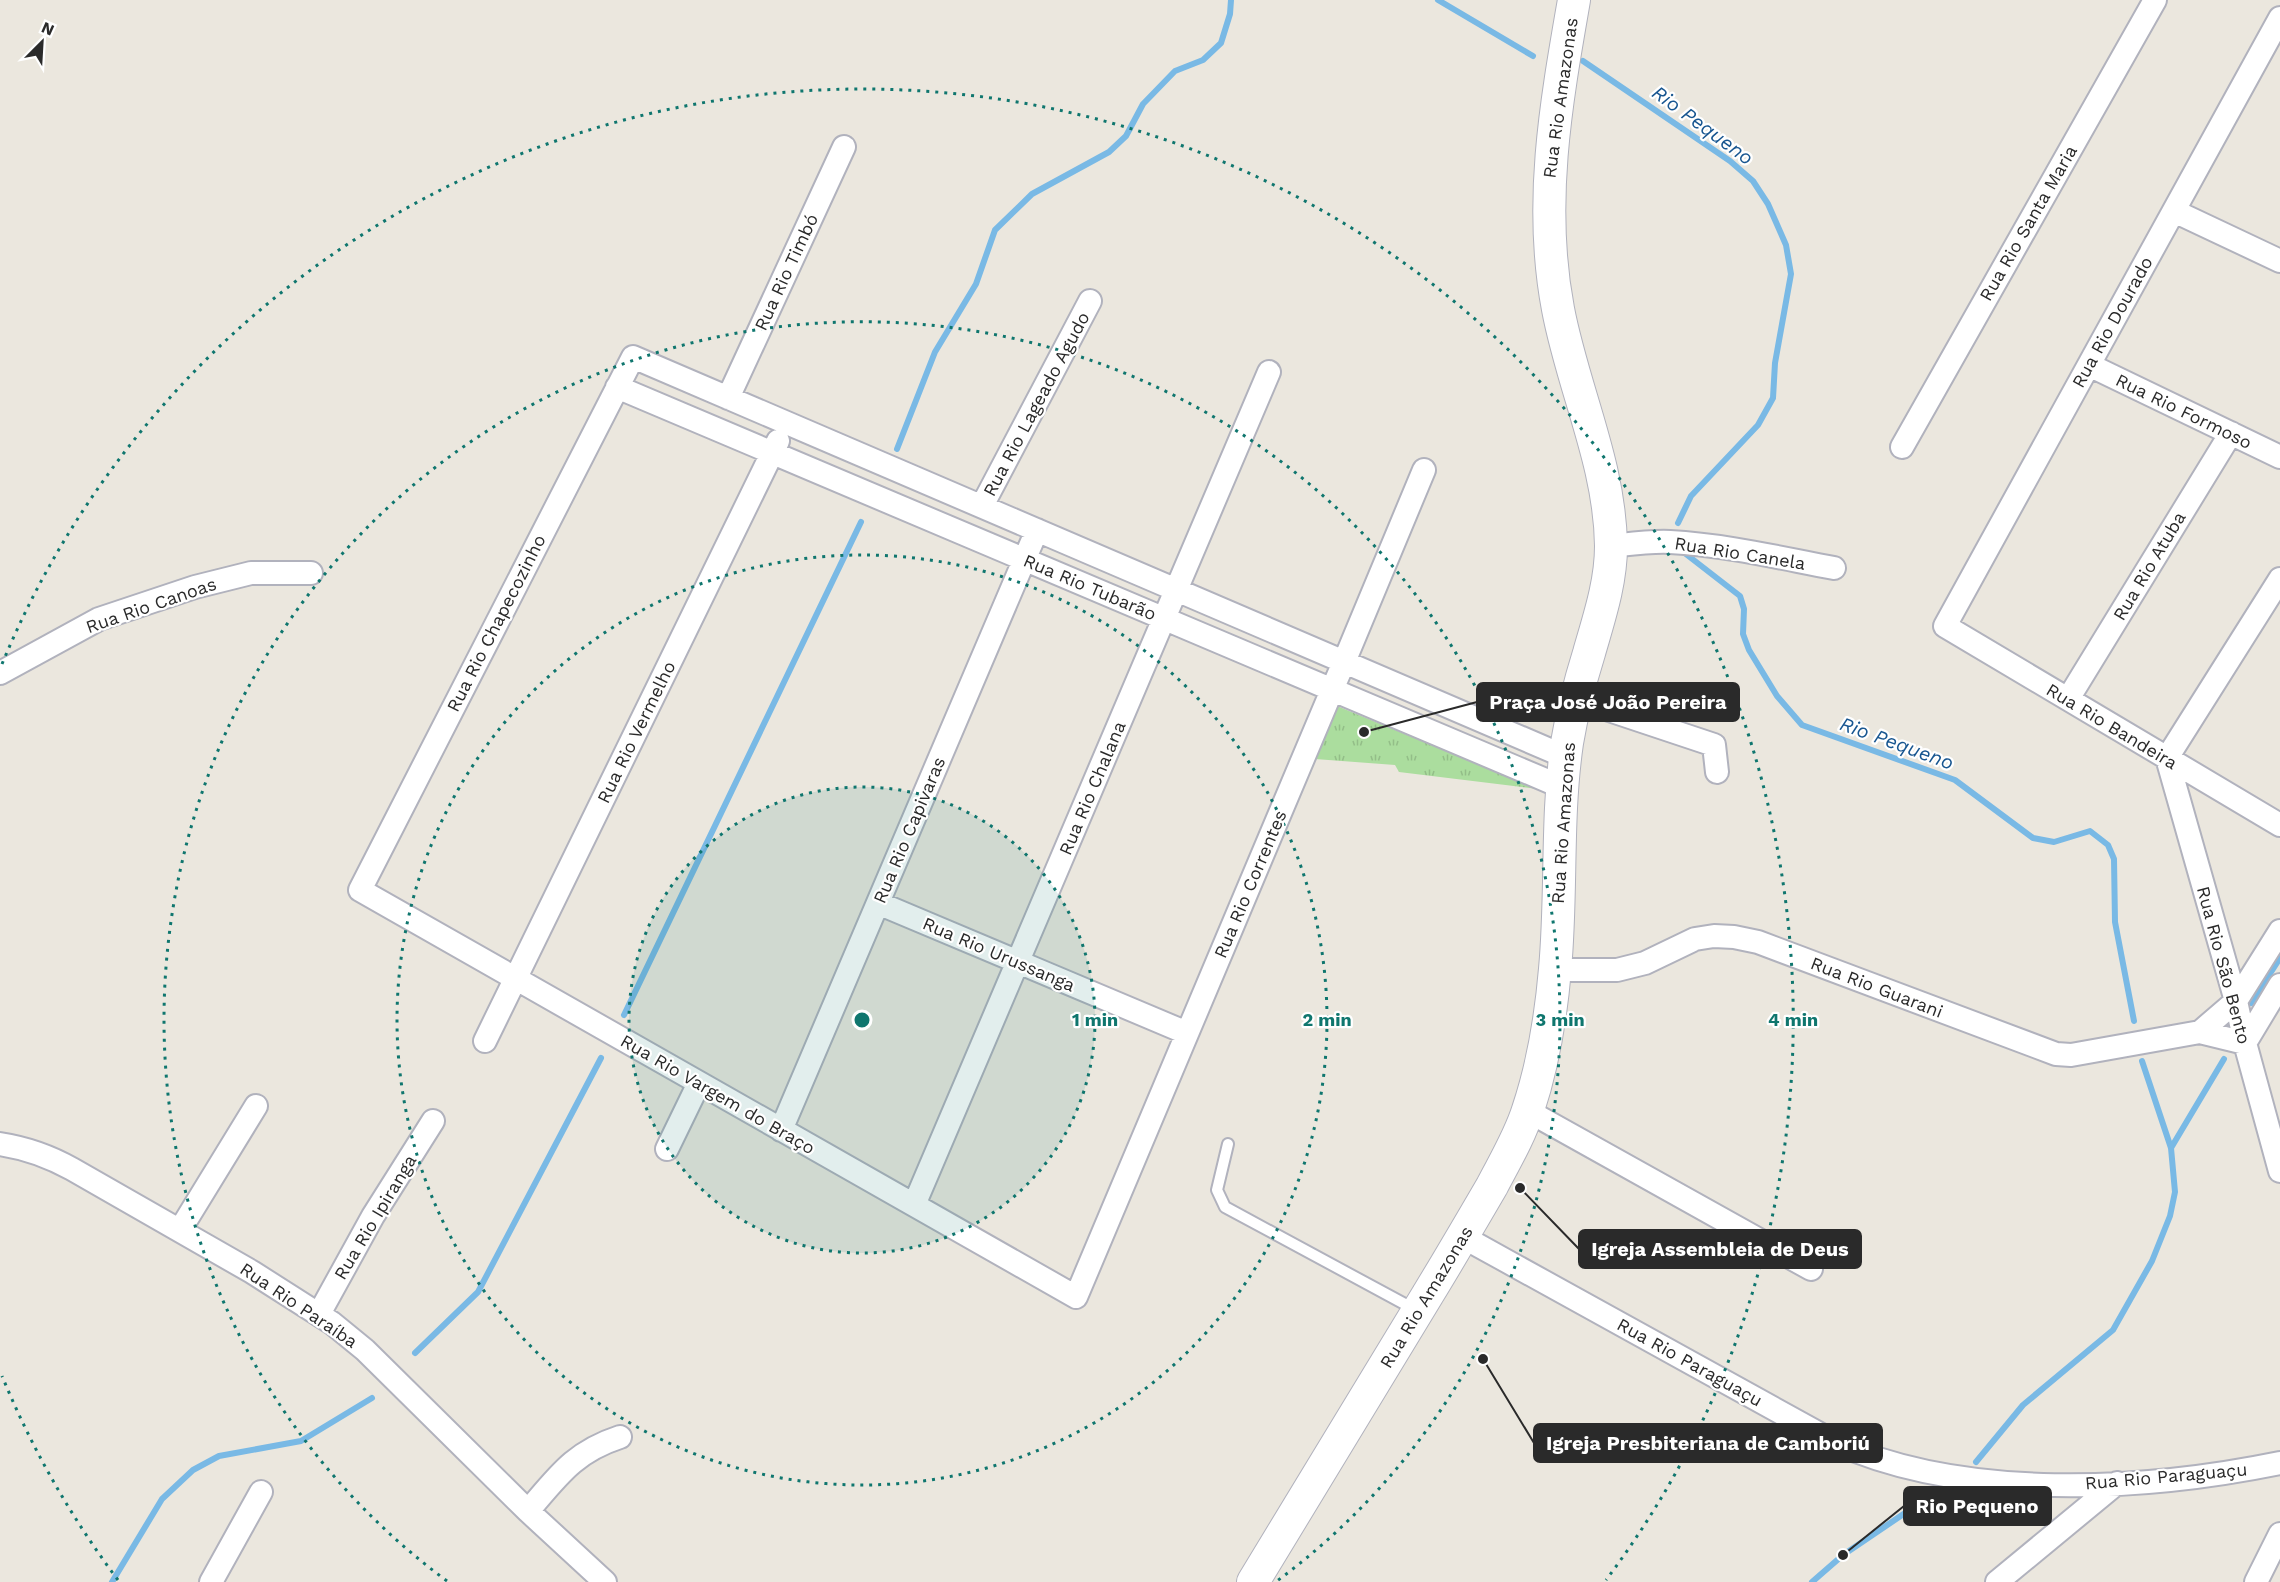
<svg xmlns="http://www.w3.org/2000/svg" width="2280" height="1582" font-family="'Work Sans',sans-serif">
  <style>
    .grass { fill: url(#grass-tufts) }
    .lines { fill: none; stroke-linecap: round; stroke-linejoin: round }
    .stream { stroke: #79b9e5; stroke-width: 6 }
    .lane-casing { stroke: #b1b2bd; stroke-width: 14 }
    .street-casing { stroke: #b1b2bd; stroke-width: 26 }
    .secondary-casing { stroke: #b1b2bd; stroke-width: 34 }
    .lane { stroke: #fff; stroke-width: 10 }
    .street { stroke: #fff; stroke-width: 22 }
    .secondary { stroke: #fff; stroke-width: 32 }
    .ring { fill: none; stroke: #0f766e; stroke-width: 3; stroke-dasharray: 3 6 }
    .labels { text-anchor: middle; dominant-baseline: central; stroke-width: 4.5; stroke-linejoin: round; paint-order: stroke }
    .street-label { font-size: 18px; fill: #2a2a2a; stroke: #fff }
    .water-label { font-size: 20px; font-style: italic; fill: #185690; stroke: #fff }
    .centre { fill: #0f766e; stroke: #fff; stroke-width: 3 }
    .ring-label { font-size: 18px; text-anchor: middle; font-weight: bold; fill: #0f766e; stroke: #fff; stroke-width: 4.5; stroke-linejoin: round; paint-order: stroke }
    .leader { fill: none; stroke: #2a2a2a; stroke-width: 2 }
    .callout-dot { fill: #2a2a2a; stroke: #fff; stroke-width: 2 }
    .callout { fill: #2a2a2a; stroke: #2a2a2a; stroke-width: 2 }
    .callout-label { font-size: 20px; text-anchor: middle; font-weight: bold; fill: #fff }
  </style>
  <defs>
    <pattern id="grass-tufts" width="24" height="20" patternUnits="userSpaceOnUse" patternTransform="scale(1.5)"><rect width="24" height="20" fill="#abdd9e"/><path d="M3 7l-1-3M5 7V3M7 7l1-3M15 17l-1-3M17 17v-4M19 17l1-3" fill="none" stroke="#93be88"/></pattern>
  </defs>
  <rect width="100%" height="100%" fill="#ebe7de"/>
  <path class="grass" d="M1337,706L1538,789L1399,772L1395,765L1315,759Z"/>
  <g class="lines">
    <path class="stream" d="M1438,0L1533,56
      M1583,61L1730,161L1753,181L1768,204L1786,245L1791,274L1775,363L1773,398L1758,425L1691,496L1678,523
      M897,449L935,352L976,284L995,230L1032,194L1109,152L1126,136L1143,104L1175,71L1203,60L1221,43L1230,14L1231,0
      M1682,551L1740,596L1744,609L1743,634L1749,650L1777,696L1802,725L1955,780L2033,838L2054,842L2090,831L2108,845L2114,859L2115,922L2134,1021
      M2251,1003L2280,958
      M624,1015L861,522
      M2171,1148L2224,1059
      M415,1353L478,1292L601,1058
      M1976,1462L2023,1405L2113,1330L2152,1261L2170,1216L2175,1192L2171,1148L2142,1061
      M112,1582L162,1499L193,1470L219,1456L301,1441L372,1398
      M1812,1582L1843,1555L1936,1492"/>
    <defs>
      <path id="lane" d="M1228,1144L1217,1190L1225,1207L1414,1309"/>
      <path id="street" d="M2280,18L1945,626L2280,825
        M2174,211L2280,261
        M2089,365L2280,457
        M617,387L1562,787
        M728,398L844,147
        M1902,447L2155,0
        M1424,470L1344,662L1332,690L1076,1297L360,890L633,357C944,490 1255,623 1566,757
        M982,506L1090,301
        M1611,546C1630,544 1651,541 1670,542C1726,545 1780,558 1834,568
        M2280,579L2167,758L2236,1001L2245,1043L2280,1171
        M0,673L99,619L195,587L251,573H311
        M1576,699L1714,745L1717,772
        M2068,699L2231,433
        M878,903L1187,1033
        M1555,970H1617L1645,963L1695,939L1714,936L1734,937L1758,942L2056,1054L2071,1055L2200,1032L2245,1043L2280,985
        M2200,1032L2236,1001L2280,931
        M485,1041L778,441
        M1528,1111L1811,1269
        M781,1130L1037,530
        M0,1144C26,1148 49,1156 72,1169L252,1272L332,1323L365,1350L528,1511L605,1582
        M667,1149L699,1083
        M914,1205L1269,372
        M180,1230L256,1106
        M1463,1237L1834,1442C1964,1501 2143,1491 2280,1463
        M319,1314L373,1216L433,1121
        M528,1511C558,1476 574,1452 620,1437
        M211,1582L261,1492
        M1997,1582L2117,1483
        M2256,1582L2280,1534"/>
      <path id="secondary" d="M1253,1582C1312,1486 1370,1390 1428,1294C1450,1258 1471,1222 1492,1186C1505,1161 1520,1136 1528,1110C1543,1065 1551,1016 1555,969C1562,894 1556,818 1567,743C1572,713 1580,682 1589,653C1599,618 1611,583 1611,546C1610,463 1573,389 1558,309C1538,204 1556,103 1574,0"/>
    </defs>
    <use href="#lane" class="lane-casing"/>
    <use href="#street" class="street-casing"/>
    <use href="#secondary" class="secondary-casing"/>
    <use href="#lane" class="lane"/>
    <use href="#street" class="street"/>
    <use href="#secondary" class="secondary"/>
  </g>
  <circle cx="862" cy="1020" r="233" fill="#0f766e" fill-opacity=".12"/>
  <g class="ring">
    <circle cx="862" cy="1020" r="233"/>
    <circle cx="862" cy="1020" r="465"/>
    <path d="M447 1581A698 698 0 1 1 1277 1581"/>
    <path d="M118 1580A931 931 0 0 1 2 1376M2 664A931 931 0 1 1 1606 1580"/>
  </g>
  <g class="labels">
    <g class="street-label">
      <text transform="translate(1560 98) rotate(-82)">Rua Rio Amazonas</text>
      <text transform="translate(2028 223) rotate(-60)">Rua Rio Santa Maria</text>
      <text transform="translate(786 272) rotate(-65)">Rua Rio Timbó</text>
      <text transform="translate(2112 322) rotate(-61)">Rua Rio Dourado</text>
      <text transform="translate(1036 404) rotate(-62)">Rua Rio Lageado Agudo</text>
      <text transform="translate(2184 411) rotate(26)">Rua Rio Formoso</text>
      <text transform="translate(1740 553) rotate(9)">Rua Rio Canela</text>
      <text transform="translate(2149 566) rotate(-59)">Rua Rio Atuba</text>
      <text transform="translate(1090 587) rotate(23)">Rua Rio Tubarão</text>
      <text transform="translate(151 605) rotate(-19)">Rua Rio Canoas</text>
      <text transform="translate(496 623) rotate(-63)">Rua Rio Chapecozinho</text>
      <text transform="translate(2112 726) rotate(31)">Rua Rio Bandeira</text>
      <text transform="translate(636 732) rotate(-64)">Rua Rio Vermelho</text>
      <text transform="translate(1092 788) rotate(-67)">Rua Rio Chalana</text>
      <text transform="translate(1563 823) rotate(-86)">Rua Rio Amazonas</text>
      <text transform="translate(909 830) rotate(-67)">Rua Rio Capivaras</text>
      <text transform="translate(1250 884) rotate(-67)">Rua Rio Correntes</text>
      <text transform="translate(999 954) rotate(23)">Rua Rio Urussanga</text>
      <text transform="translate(2224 965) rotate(75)">Rua Rio São Bento</text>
      <text transform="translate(1877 987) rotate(21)">Rua Rio Guarani</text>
      <text transform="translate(718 1094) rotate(30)">Rua Rio Vargem do Braço</text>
      <text transform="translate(375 1217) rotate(-59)">Rua Rio Ipiranga</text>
      <text transform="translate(1426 1297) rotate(-59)">Rua Rio Amazonas</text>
      <text transform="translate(299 1305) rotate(34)">Rua Rio Paraíba</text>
      <text transform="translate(1690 1362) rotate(29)">Rua Rio Paraguaçu</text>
      <text transform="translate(2166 1476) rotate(-5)">Rua Rio Paraguaçu</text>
    </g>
    <g class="water-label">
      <text transform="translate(1703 125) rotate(36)">Rio Pequeno</text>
      <text transform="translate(1897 743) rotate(20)">Rio Pequeno</text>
    </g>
  </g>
  <circle cx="862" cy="1020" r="9" class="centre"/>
  <g class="ring-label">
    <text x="1095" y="1026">1 min</text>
    <text x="1327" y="1026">2 min</text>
    <text x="1560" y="1026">3 min</text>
    <text x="1793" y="1026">4 min</text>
  </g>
  <path class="leader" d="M1364 732L1477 702M1520 1188L1579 1249M1483 1359L1534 1443M1843 1555L1904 1506"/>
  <g class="callout-dot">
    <circle cx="1364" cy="732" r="6"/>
    <circle cx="1520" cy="1188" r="6"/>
    <circle cx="1483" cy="1359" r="6"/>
    <circle cx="1843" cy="1555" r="6"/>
  </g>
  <g class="callout">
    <rect x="1477" y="683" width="262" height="38" rx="6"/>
    <rect x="1579" y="1230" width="282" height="38" rx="6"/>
    <rect x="1534" y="1424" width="348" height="38" rx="6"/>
    <rect x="1904" y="1487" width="147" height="38" rx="6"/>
  </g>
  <g class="callout-label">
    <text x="1608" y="709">Praça José João Pereira</text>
    <text x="1720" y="1256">Igreja Assembleia de Deus</text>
    <text x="1708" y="1450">Igreja Presbiteriana de Camboriú</text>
    <text x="1977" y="1513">Rio Pequeno</text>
  </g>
  <g transform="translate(42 42) rotate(24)" stroke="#ffffff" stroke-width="4.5" paint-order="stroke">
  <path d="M0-4.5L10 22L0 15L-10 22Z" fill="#2a2a2a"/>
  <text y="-9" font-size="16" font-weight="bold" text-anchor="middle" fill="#2a2a2a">N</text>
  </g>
</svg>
